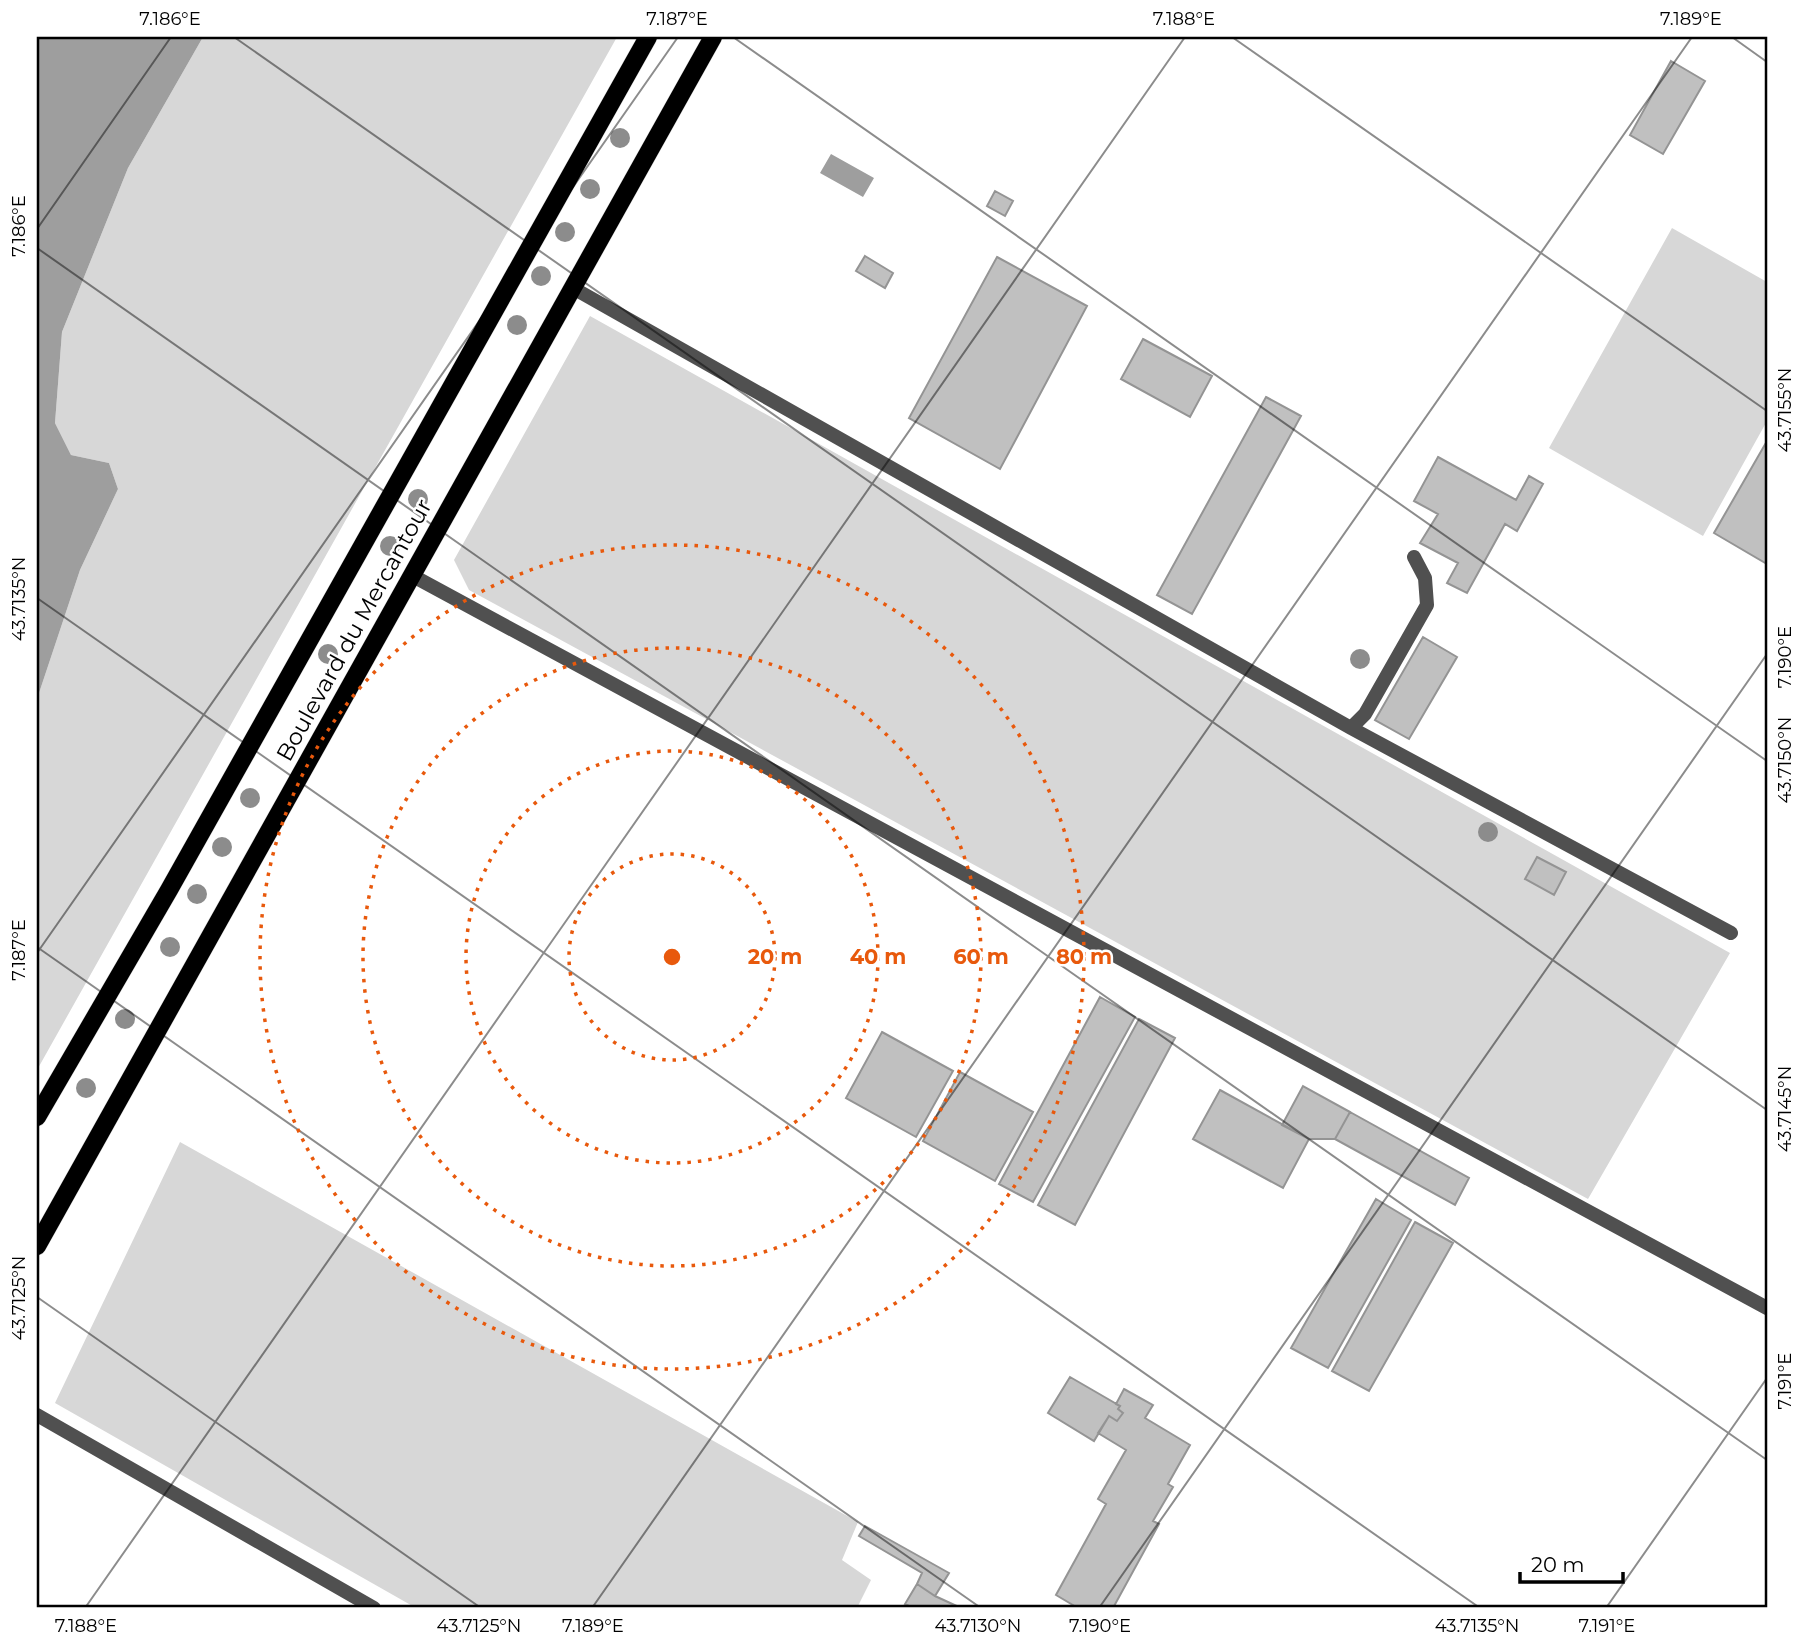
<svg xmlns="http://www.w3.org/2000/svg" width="1804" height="1645" font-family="Montserrat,sans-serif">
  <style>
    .green { fill: #d7d7d7 }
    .water { fill: #9e9e9e }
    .building { fill: #c0c0c0; stroke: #949494; stroke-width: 2 }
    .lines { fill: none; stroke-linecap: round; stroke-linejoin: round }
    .primary-casing { stroke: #dbdbdb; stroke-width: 19 }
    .lane { stroke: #505050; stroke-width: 14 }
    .street { stroke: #505050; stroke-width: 14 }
    .primary { stroke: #000; stroke-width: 18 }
    .tree { fill: #8c8c8c }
    .ticks { fill: none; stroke: #000; stroke-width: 2; stroke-opacity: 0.45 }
    .ring { fill: none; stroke: #e8590c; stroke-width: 3.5; stroke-dasharray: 3.5 7 }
    .labels { text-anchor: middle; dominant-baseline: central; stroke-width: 5; stroke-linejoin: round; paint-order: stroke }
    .street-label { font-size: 23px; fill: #000; stroke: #fff }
    .centre { fill: #e8590c; stroke: #fff; stroke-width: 3.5 }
    .ring-label { font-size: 21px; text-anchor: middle; font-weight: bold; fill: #e8590c; stroke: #fff; stroke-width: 5; stroke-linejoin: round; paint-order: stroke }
    .neatline { fill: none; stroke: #000; stroke-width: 2.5 }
    .ticks-label { font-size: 18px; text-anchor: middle; fill: #000 }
  </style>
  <rect width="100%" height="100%" fill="#fff"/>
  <path class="green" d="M203,37H617L37,1070V699L80,570L118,489L109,463L71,455L55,423L62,332L128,168Z
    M1672,228L1767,282V421L1703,536L1549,448Z
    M590,316L1730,953L1588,1199L469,590L454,560Z
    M180,1142L858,1522L842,1560L871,1580L857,1608H416L55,1403Z"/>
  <path class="water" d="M37,37H203L128,168L62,332L55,423L71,455L109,463L118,489L80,570L37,699Z
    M831,154L874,178L863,197L820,173Z"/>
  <path class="building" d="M1671,61L1705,81L1663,154L1630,135Z
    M995,191L1013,201L1005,216L987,206Z
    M865,256L893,273L885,288L856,271Z
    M997,257L1087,306L1000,469L909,418Z
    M1143,339L1212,376L1190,417L1121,379Z
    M1266,397L1301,416L1192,614L1157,595Z
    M1767,441V564L1714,533Z
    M1438,457L1516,500L1529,476L1543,484L1517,531L1505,524L1467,593L1447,583L1458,563L1420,543L1438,514L1414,501Z
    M1423,637L1457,657L1409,739L1375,720Z
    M1537,857L1566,872L1554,895L1525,879Z
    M1100,997L1135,1017L1033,1202L999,1184Z
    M1139,1019L1175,1038L1075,1225L1038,1205Z
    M882,1032L953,1071L916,1137L846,1098Z
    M960,1072L1033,1112L995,1181L923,1141Z
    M1303,1086L1350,1112L1335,1139H1309L1282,1125Z
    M1220,1090L1309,1139L1283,1188L1193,1139Z
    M1350,1112L1469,1178L1455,1205L1335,1139Z
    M1376,1199L1411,1220L1328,1368L1291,1348Z
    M1415,1222L1453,1243L1369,1391L1332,1371Z
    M1070,1377L1120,1406L1118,1409L1123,1413L1117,1421L1109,1416L1094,1441L1048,1413Z
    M1124,1389L1153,1405L1145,1418L1190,1445L1168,1484L1173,1487L1153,1521L1159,1524L1113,1608H1078L1056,1595L1106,1504L1098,1499L1126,1450L1098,1433L1109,1416L1117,1421L1123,1413L1118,1409L1120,1406L1116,1404Z
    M865,1526L949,1573L935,1596L917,1584L922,1573L859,1536Z
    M917,1584L935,1596L961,1608H913L905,1604Z"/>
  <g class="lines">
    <defs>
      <path id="primary" d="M37,1117L169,890L648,37
        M37,1246L713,37"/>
    </defs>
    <use href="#primary" class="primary-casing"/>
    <path class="lane" d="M573,288L1351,728L1731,933
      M413,576L1767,1308
      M1351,728L1365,714L1427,605L1425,578L1414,557"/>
    <path class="street" d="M37,1415L374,1608"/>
    <use href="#primary" class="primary"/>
  </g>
  <g class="tree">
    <circle cx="620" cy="138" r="10"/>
    <circle cx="590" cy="189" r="10"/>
    <circle cx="565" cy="232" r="10"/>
    <circle cx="541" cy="276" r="10"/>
    <circle cx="517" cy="325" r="10"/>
    <circle cx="418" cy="499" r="10"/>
    <circle cx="390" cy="546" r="10"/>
    <circle cx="328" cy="654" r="10"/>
    <circle cx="1360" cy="659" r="10"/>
    <circle cx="250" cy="798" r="10"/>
    <circle cx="1488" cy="832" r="10"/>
    <circle cx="222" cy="847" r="10"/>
    <circle cx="197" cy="894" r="10"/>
    <circle cx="170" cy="947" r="10"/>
    <circle cx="125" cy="1019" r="10"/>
    <circle cx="86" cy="1088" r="10"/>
  </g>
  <path class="ticks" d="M234,37L1767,1110M733,37L1767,761M1232,37L1767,411M1732,37L1767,62M37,229L171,37M37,248L1767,1460M37,598L1480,1608M37,947L981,1608M37,953L678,37M37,1297L481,1608M85,1608L1185,37M592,1608L1692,37M1099,1608L1767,654M1606,1608L1767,1378"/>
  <g class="ring">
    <circle cx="672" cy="957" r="103"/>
    <circle cx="672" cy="957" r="206"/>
    <circle cx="672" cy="957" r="309"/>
    <circle cx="672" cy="957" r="412"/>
  </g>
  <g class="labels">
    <g class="street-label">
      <text transform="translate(354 630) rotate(-61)">Boulevard du Mercantour</text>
    </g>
  </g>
  <circle cx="672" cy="957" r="10" class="centre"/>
  <g class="ring-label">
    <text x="775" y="964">20 m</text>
    <text x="878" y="964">40 m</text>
    <text x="981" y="964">60 m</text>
    <text x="1084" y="964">80 m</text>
  </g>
  <rect width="1804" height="1645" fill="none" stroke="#ffffff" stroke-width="77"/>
  <path d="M1520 1572v10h103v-10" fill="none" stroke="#000000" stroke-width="3.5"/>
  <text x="1531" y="1572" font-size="21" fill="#000000" stroke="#ffffff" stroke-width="5" paint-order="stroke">20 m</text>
  <rect x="38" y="38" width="1728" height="1568" class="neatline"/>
  <g class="ticks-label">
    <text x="170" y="25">7.186°E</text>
    <text x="677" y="25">7.187°E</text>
    <text x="1184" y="25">7.188°E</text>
    <text x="1691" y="25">7.189°E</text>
    <text transform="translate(19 226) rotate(-90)" y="6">7.186°E</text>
    <text transform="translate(1785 410) rotate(-90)" y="6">43.7155°N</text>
    <text transform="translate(19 599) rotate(-90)" y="6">43.7135°N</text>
    <text transform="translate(1785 657) rotate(-90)" y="6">7.190°E</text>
    <text transform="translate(1785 760) rotate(-90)" y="6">43.7150°N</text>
    <text transform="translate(19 950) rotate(-90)" y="6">7.187°E</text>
    <text transform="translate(1785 1109) rotate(-90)" y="6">43.7145°N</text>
    <text transform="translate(19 1298) rotate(-90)" y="6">43.7125°N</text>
    <text transform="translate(1785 1381) rotate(-90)" y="6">7.191°E</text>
    <text x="86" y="1632">7.188°E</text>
    <text x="479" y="1632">43.7125°N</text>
    <text x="593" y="1632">7.189°E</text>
    <text x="978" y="1632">43.7130°N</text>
    <text x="1100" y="1632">7.190°E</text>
    <text x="1477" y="1632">43.7135°N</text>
    <text x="1607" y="1632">7.191°E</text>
  </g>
</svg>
